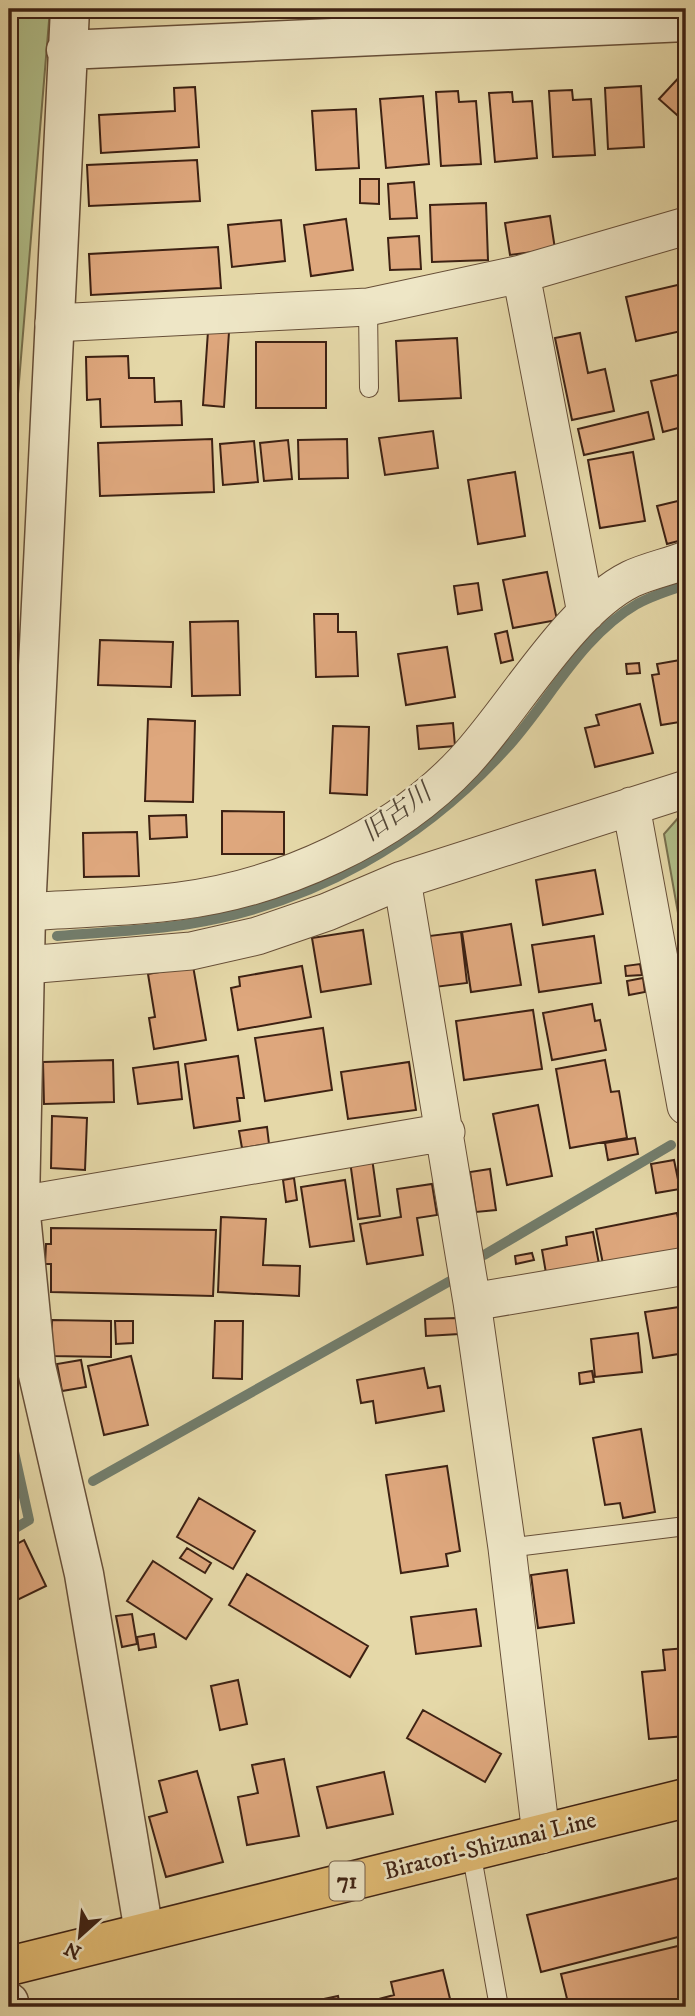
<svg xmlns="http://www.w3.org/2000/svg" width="695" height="2016" font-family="'IM FELL DW Pica','Noto Serif JP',serif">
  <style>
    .green { fill: #b1bf8a; stroke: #77704e; stroke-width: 2 }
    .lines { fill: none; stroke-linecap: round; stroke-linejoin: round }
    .stream { stroke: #727d6c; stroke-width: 10 }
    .building { fill: #dea77d; stroke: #3d2113; stroke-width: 2 }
    .service-casing { stroke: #674f38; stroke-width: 20 }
    .minor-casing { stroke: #674f38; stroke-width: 39 }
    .tertiary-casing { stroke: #674f38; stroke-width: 41 }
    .primary-casing { stroke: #3d2113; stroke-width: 41 }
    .service { stroke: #eee6c6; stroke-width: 18 }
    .minor { stroke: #eee6c6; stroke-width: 37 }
    .tertiary { stroke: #eee6c6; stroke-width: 38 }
    .primary { stroke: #e2bc74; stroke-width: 38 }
    .labels { text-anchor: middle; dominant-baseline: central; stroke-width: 5; stroke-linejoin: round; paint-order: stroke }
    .shield { fill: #eee6c6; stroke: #725c49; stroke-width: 2 }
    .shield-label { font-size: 23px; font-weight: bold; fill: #3d2113 }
    .street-label { font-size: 24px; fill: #3d2113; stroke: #eee6c6 }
    .water-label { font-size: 26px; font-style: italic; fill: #534738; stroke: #eee6c6 }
  </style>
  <rect width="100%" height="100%" fill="#e5d8a8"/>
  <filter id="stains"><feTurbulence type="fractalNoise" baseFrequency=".00286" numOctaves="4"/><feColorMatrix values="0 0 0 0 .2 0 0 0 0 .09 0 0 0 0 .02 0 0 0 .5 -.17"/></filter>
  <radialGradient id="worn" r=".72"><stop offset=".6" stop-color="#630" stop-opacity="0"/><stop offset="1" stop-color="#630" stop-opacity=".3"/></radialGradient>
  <path class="green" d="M9,9H50L9,502Z
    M686,809V958L664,834Z"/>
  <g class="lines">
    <path class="stream" d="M57,936C101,932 145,931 189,924C314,904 422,841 506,749C549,702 580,637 637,604C652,596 670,590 686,585
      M484,1255L671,1145
      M9,1429L29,1520L9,1532
      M93,1481L450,1281"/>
  </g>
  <path class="building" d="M684,72L686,74V123L659,99Z
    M641,86L644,147L608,149L605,88Z
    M195,87L199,147L101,153L99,115L175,111L174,88Z
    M572,90L573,100L591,99L595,155L553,157L549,91Z
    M458,91L459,102L476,101L481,164L441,166L436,92Z
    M512,92L513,102L532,101L537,158L495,162L489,93Z
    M423,96L429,164L386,168L380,99Z
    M356,109L359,168L316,170L312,111Z
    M197,160L200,201L89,206L87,165Z
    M360,179H379V204L360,203Z
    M414,182L417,218L390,219L388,184Z
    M486,203L488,260L432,262L430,205Z
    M550,216L555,249L510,255L505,223Z
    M346,219L353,270L311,276L304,225Z
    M281,220L285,261L232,267L228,225Z
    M419,236L421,269L390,270L388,238Z
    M218,247L221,288L91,295L89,254Z
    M686,283V330L636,341L626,297Z
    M208,331L229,332L224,407L203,405Z
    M580,333L588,373L605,369L614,411L572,420L555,338Z
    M457,338L461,398L399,401L396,341Z
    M256,342H326V408H256Z
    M128,356L129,378H154L155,402L181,401L182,425L101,427L100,399L87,400L86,357Z
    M686,373V426L663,432L651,381Z
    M648,412L654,439L584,455L578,429Z
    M433,431L438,468L385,475L379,438Z
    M212,439L214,492L100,496L98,443Z
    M347,439L348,478L299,479L298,440Z
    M288,440L292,479L264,481L260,443Z
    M254,441L258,482L223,485L220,444Z
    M633,452L645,521L600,528L588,460Z
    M515,472L525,536L478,544L468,480Z
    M686,499V539L667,544L657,506Z
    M547,572L557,620L513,628L503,580Z
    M478,583L482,610L458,614L454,586Z
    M314,614H338V632H356L358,676L316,677Z
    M238,621L240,695L192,696L190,622Z
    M507,631L513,660L501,663L495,634Z
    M100,640L173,642L171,687L98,685Z
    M447,647L455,697L406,705L398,654Z
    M686,659V721L661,725L652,675L659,674L657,664Z
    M639,663L640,673L627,674L626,664Z
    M640,704L653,753L595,767L585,728L599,725L596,715Z
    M148,719L195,721L193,802L145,801Z
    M453,723L455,746L419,749L417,726Z
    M333,726L369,727L367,795L330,793Z
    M222,811L284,812V854H222Z
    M186,815L187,837L150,839L149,816Z
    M137,832L139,876L84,877L83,833Z
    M595,870L603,914L543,925L536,880Z
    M511,924L521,985L471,992L462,932Z
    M363,930L371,984L321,992L312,938Z
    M461,932L467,983L435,987L429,936Z
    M594,936L601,983L539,992L532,945Z
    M640,964L642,975L626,976L625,966Z
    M193,966L206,1040L154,1049L149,1018L155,1017L148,974Z
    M302,966L311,1017L238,1030L231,988L240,986L239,977Z
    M643,978L645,992L629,995L627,981Z
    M592,1004L595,1021L600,1020L606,1050L552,1060L543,1013Z
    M533,1010L542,1069L464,1080L456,1021Z
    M323,1028L332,1090L265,1101L255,1038Z
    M238,1056L244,1098H237L240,1121L194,1128L185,1064Z
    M113,1060L114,1102L44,1104L43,1062Z
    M605,1060L611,1092L619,1091L627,1138L570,1148L556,1069Z
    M178,1062L182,1099L138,1104L133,1068Z
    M409,1062L416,1110L348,1119L341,1072Z
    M538,1105L552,1176L507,1185L493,1114Z
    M52,1116L87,1118L85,1170L51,1168Z
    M267,1127L269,1144L242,1148L239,1131Z
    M635,1138L638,1154L608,1160L605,1143Z
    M372,1158L380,1216L358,1219L350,1161Z
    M674,1160L680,1189L656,1193L651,1164Z
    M490,1169L496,1210L476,1212L470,1172Z
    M294,1178L297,1200L286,1202L283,1180Z
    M345,1180L354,1241L310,1247L301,1187Z
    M432,1184L437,1215L417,1218L423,1255L367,1264L360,1224L401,1217L397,1189Z
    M677,1213L684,1249L603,1264L596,1229Z
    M221,1217L266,1219L263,1265L300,1266L299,1296L218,1292Z
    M51,1228L216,1230L213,1296L51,1292V1264H45L46,1244H51Z
    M593,1232L599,1264L546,1273L542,1250L567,1245L566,1237Z
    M532,1253L534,1260L516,1264L515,1256Z
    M686,1306V1368L681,1369L679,1354L653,1358L645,1312Z
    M457,1318L459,1334L426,1336L425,1319Z
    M52,1320L111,1321V1357L51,1356Z
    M115,1321H133V1343L116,1344Z
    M215,1321H243L242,1379L213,1378Z
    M638,1333L642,1372L595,1377L591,1339Z
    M131,1356L148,1425L104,1435L88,1366Z
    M81,1360L86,1387L62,1391L57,1364Z
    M424,1368L428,1388L440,1386L444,1411L376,1423L373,1401L361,1403L357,1380Z
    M592,1371L594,1382L580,1384L579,1373Z
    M641,1429L655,1512L623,1518L620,1503L605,1505L593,1438Z
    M447,1466L460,1551L446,1554L448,1566L401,1573L386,1475Z
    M199,1498L255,1531L233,1569L177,1537Z
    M24,1540L46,1586L9,1604V1548Z
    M187,1548L211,1563L205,1573L180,1558Z
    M153,1561L212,1599L186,1639L127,1601Z
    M567,1570L574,1623L538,1628L531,1575Z
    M247,1574L368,1646L350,1677L229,1605Z
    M476,1609L481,1646L416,1654L411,1617Z
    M132,1614L137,1644L122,1647L116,1616Z
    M154,1634L156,1647L139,1650L137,1637Z
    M686,1648V1736L649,1739L642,1672L665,1670L663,1650Z
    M238,1680L247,1724L220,1730L211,1686Z
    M423,1710L501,1754L485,1782L407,1738Z
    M284,1759L299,1836L247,1845L238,1797L258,1793L252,1765Z
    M197,1771L223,1862L166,1877L149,1817L167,1812L159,1781Z
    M384,1772L393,1814L327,1828L317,1787Z
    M678,1878L686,1910V1935L541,1972L527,1915Z
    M686,1944V2007H569L561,1974Z
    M443,1970L452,2007H377L375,2000L394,1995L391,1982Z
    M338,1996L340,2007L291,2006Z"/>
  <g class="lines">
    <defs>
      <path id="service" d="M368,307L369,388
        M507,1548L686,1526
        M471,1851L499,2007"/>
      <path id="minor" d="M521,274L586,613
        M54,323L368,307L521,274L686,226
        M631,806L686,1106
        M402,880L472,1302
        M26,912C76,908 128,908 179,901C281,888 393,838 464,762C513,710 568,610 631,579C648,571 668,567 686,560
        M26,965L191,951L257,936L327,912L402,880L686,789
        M20,1205L446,1132
        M541,1835L507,1548L472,1302L686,1266"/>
      <path id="tertiary" d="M70,9L26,912L20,1205L36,1366L84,1574L144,1932
        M66,50L686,22
        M9,2002L10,2007"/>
      <path id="primary" d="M9,1966L686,1798"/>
    </defs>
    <use href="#service" class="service-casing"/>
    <use href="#minor" class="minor-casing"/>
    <use href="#tertiary" class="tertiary-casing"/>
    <use href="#primary" class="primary-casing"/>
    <use href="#service" class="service"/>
    <use href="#minor" class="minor"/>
    <use href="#tertiary" class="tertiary"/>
    <use href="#primary" class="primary"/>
  </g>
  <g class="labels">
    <rect class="shield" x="329.5" y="1861.5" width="35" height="39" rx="5"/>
    <g class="shield-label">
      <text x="347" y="1881">71</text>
    </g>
    <g class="street-label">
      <text transform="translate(490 1846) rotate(-14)">Biratori-Shizunai Line</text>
    </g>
    <g class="water-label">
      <text transform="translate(397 813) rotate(-36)">旧古川</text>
    </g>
  </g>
  <rect width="695" height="2016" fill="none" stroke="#e5d8a8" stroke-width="35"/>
  <rect x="10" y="10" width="674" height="1995" fill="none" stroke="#3d2113" stroke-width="3.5"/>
  <rect x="18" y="18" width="660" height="1981" fill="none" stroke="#3d2113" stroke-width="2"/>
  <g transform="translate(80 1936) rotate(207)" stroke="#eee6c6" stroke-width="5" paint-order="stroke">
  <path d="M0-5L12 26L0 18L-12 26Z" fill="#3d2113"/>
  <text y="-10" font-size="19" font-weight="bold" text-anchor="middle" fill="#3d2113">N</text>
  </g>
  <rect width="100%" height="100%" filter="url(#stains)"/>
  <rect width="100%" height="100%" fill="url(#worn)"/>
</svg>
